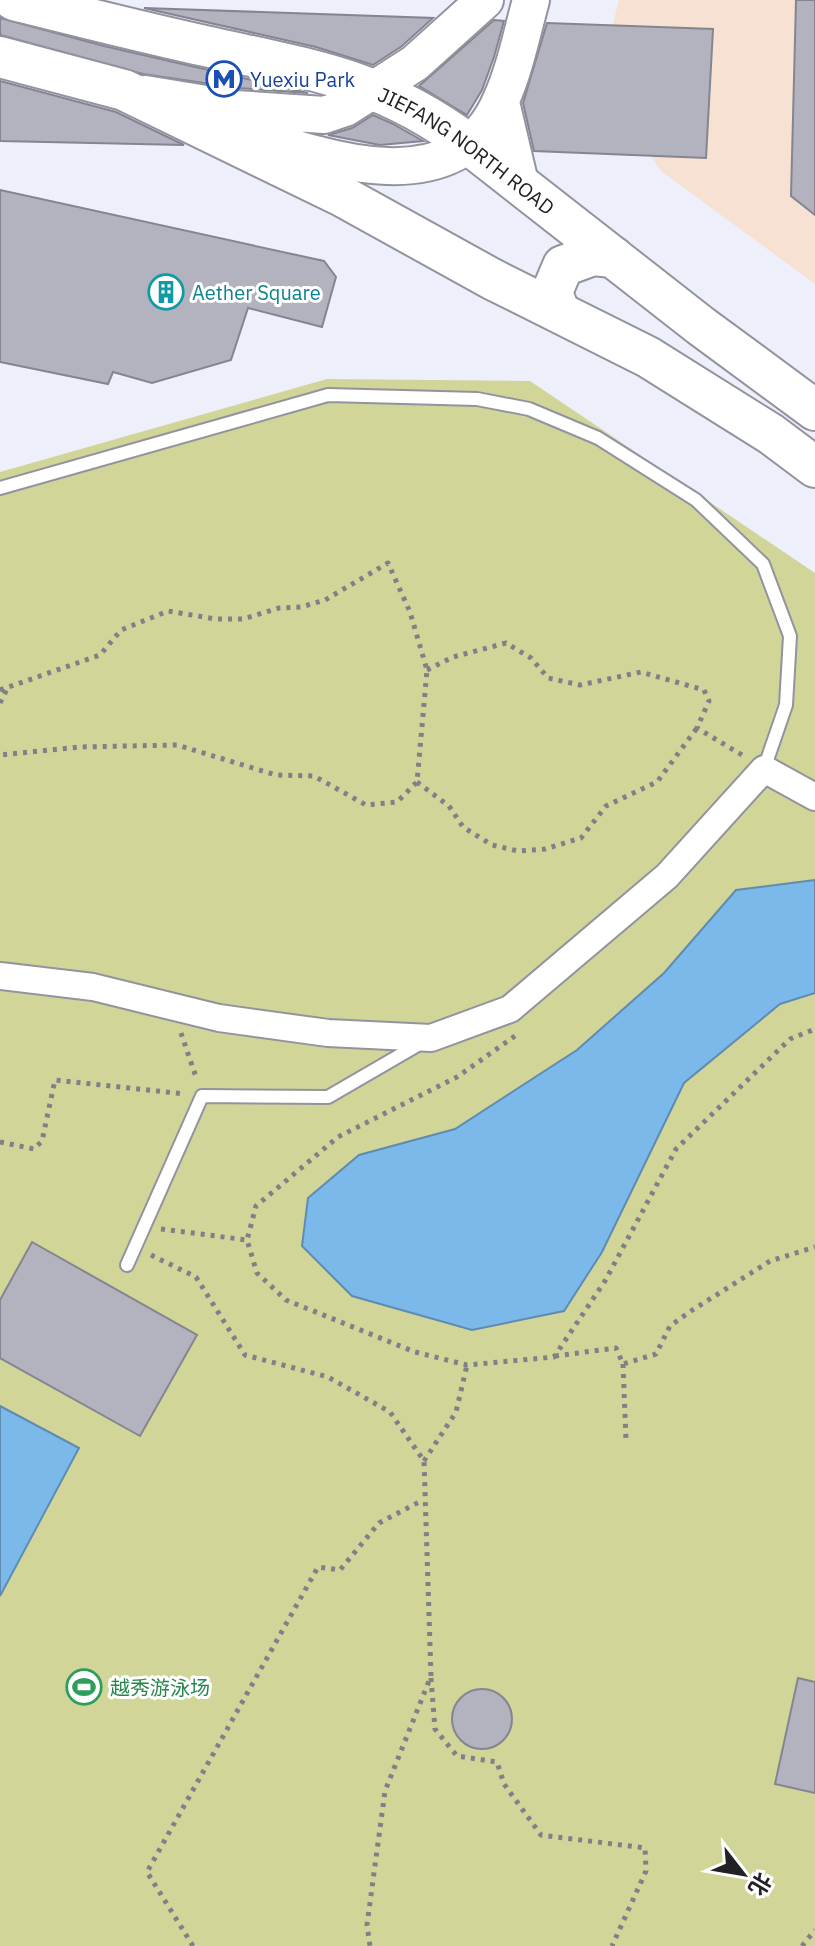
<svg xmlns="http://www.w3.org/2000/svg" width="815" height="1946" font-family="'IBM Plex Sans','Noto Sans SC',sans-serif">
  <style>
    .commercial { fill: #f6e1d3 }
    .green { fill: #d2d598 }
    .water { fill: #7bb9eb; stroke: #608bb0; stroke-width: 2 }
    .building { fill: #b2b3bf; stroke: #848590; stroke-width: 2 }
    .lines { fill: none; stroke-linecap: round; stroke-linejoin: round }
    .lane-casing { stroke: #92939e; stroke-width: 16 }
    .street-casing { stroke: #92939e; stroke-width: 30 }
    .secondary-casing { stroke: #92939e; stroke-width: 40 }
    .primary-casing { stroke: #92939e; stroke-width: 44 }
    .path { stroke: #7f8088; stroke-width: 5; stroke-dasharray: 4 6; stroke-linecap: butt }
    .lane { stroke: #fff; stroke-width: 12 }
    .street { stroke: #fff; stroke-width: 26 }
    .secondary { stroke: #fff; stroke-width: 36 }
    .primary { stroke: #fff; stroke-width: 40 }
    .labels { text-anchor: middle; dominant-baseline: central; stroke-width: 6; stroke-linejoin: round; paint-order: stroke }
    .transit-label { font-size: 20px; fill: #164399; stroke: #fff; text-anchor: start }
    .street-label { font-size: 20px; fill: #212126; stroke: #fff }
    .culture-label { font-size: 20px; fill: #0d838f; stroke: #fff; text-anchor: start }
    .leisure-label { font-size: 20px; fill: #27864d; stroke: #fff; text-anchor: start }
  </style>
  <rect width="100%" height="100%" fill="#edeffb"/>
  <path class="commercial" d="M619,0H815V284L661,171L599,79Z"/>
  <path class="green" d="M327,379L530,381L815,573V1946H0V472Z"/>
  <path class="water" d="M815,880V993L780,1004L684,1083L602,1252L564,1311L472,1330L352,1296L302,1246L308,1198L359,1155L455,1129L577,1050L664,973L736,890Z
    M0,1406L79,1448L0,1596Z"/>
  <path class="building" d="M796,0H815V215L791,196Z
    M144,8L433,18L402,46L373,65L316,47Z
    M0,18L104,46L308,93L238,88L143,74L0,35Z
    M494,20L504,21L494,57L482,90L467,115L419,86Z
    M547,23L713,29L706,158L534,151L523,103Z
    M0,81L116,112L184,145L0,141Z
    M373,115L393,124L423,141L380,145L328,135L352,128Z
    M0,190L324,261L336,277L322,327L248,308L231,360L152,383L113,372L108,384L0,362Z
    M32,1242L197,1335L140,1436L0,1358V1300Z
    M798,1678L815,1682V1793L775,1784Z
    M452 1719a30 30 0 1 1 60 0a30 30 0 1 1-60 0Z"/>
  <g class="lines">
    <defs>
      <path id="lane" d="M0,488L328,395L477,399L529,409L598,438L696,500L763,564L790,636L786,705L764,769
        M127,1265L202,1096L328,1097L421,1043"/>
      <path id="street" d="M0,976L93,987L219,1018L328,1033L431,1038L510,1009L667,876L764,769L815,797"/>
      <path id="secondary" d="M145,94L236,109L324,115L345,108L415,63L485,0
        M501,102L520,183
        M231,127C313,155 454,211 501,100C515,69 522,33 531,0"/>
      <g id="primary">
        <path id="s1" d="M14,0C78,16 141,32 205,46C308,69 380,78 467,143L701,326L815,410"/>
        <path d="M0,57L124,90L342,196L492,279L648,357L771,434L815,467"/>
        <path d="M558,309L552,292L563,266L593,255L613,257"/>
      </g>
    </defs>
    <use href="#lane" class="lane-casing"/>
    <use href="#street" class="street-casing"/>
    <use href="#secondary" class="secondary-casing"/>
    <use href="#primary" class="primary-casing"/>
    <path class="path" d="M427,670L453,657L506,643L531,658L548,678L580,685L641,672L704,690L709,701L697,728L742,755
      M0,690L100,655L121,630L168,611L215,619H243L279,608L301,607L325,600L388,563L410,612L427,670L417,782L397,802L366,805L314,776L276,775L177,745L80,747L0,755
      M0,703L7,689
      M417,782L449,806L463,827L492,845L518,851L545,849L581,838L606,806L657,782L697,728
      M181,1033L197,1080
      M515,1036L457,1077L338,1137L256,1206L247,1240L257,1273L286,1300L415,1352L467,1365L554,1357L605,1281L676,1149L790,1039L815,1029
      M0,1142L34,1149L42,1141L55,1080L185,1094
      M161,1229L247,1240
      M151,1255L196,1277L245,1355L328,1377L390,1412L424,1461L431,1676L385,1791L367,1925L370,1946
      M555,1356L616,1348L623,1364L656,1354L670,1326L691,1311L770,1261L815,1247
      M623,1364L626,1440
      M424,1461L456,1412L467,1365
      M431,1678L435,1729L457,1756L497,1762L504,1784L541,1835L645,1848L646,1871L612,1946
      M193,1946L147,1872L318,1567L340,1570L379,1523L423,1500
      M802,1946L815,1930"/>
    <use href="#lane" class="lane"/>
    <use href="#street" class="street"/>
    <use href="#secondary" class="secondary"/>
    <use href="#primary" class="primary"/>
  </g>
  <defs>
    <symbol id="metro-ring" viewBox="-11 -11 22 22"><circle r="9.5" fill="#fff" stroke="#1a4fb4" stroke-width="1.5"/><path d="M-5.5 5V-5H-3L0 0L3-5H5.5V5H3V-.5L0 4L-3-.5V5Z" fill="#1a4fb4"/></symbol>
    <symbol id="building-ring" viewBox="-11 -11 22 22"><circle r="9.5" fill="#fff" stroke="#0f9aa8" stroke-width="1.5"/><path d="M-4-6H4V6H1V3H-1V6H-4ZM-2.5-4.3h1.7v1.8h-1.7ZM.8-4.3h1.7v1.8H.8ZM-2.5-1h1.7V.8h-1.7ZM.8-1h1.7V.8H.8Z" fill="#0f9aa8"/></symbol>
    <symbol id="stadium-ring" viewBox="-11 -11 22 22"><circle r="9.5" fill="#fff" stroke="#2e9e5b" stroke-width="1.5"/><path d="M0-5a6.5 5 0 1 0 0 10a6.5 5 0 1 0 0-10ZM-3.5-1.8h7v3.6h-7Z" fill="#2e9e5b"/></symbol>
  </defs>
  <g fill-rule="evenodd">
    <use href="#metro-ring" x="204" y="59" width="40" height="40"/>
    <use href="#building-ring" x="146" y="272" width="40" height="40"/>
    <use href="#stadium-ring" x="64" y="1667" width="40" height="40"/>
  </g>
  <g class="labels">
    <g class="transit-label">
      <text x="250" y="79">Yuexiu Park</text>
    </g>
    <g class="street-label">
      <text stroke="none"><textPath href="#s1" startOffset="482">JIEFANG NORTH ROAD</textPath></text>
    </g>
    <g class="culture-label">
      <text x="192" y="292">Aether Square</text>
    </g>
    <g class="leisure-label">
      <text x="110" y="1687">越秀游泳场</text>
    </g>
  </g>
  <g transform="translate(743 1874) rotate(121)" stroke="#ffffff" stroke-width="6" paint-order="stroke">
  <path d="M0-6L14 30L0 20L-14 30Z" fill="#212126"/>
  <text y="-12" font-size="22" font-weight="bold" text-anchor="middle" fill="#212126">北</text>
  </g>
</svg>
